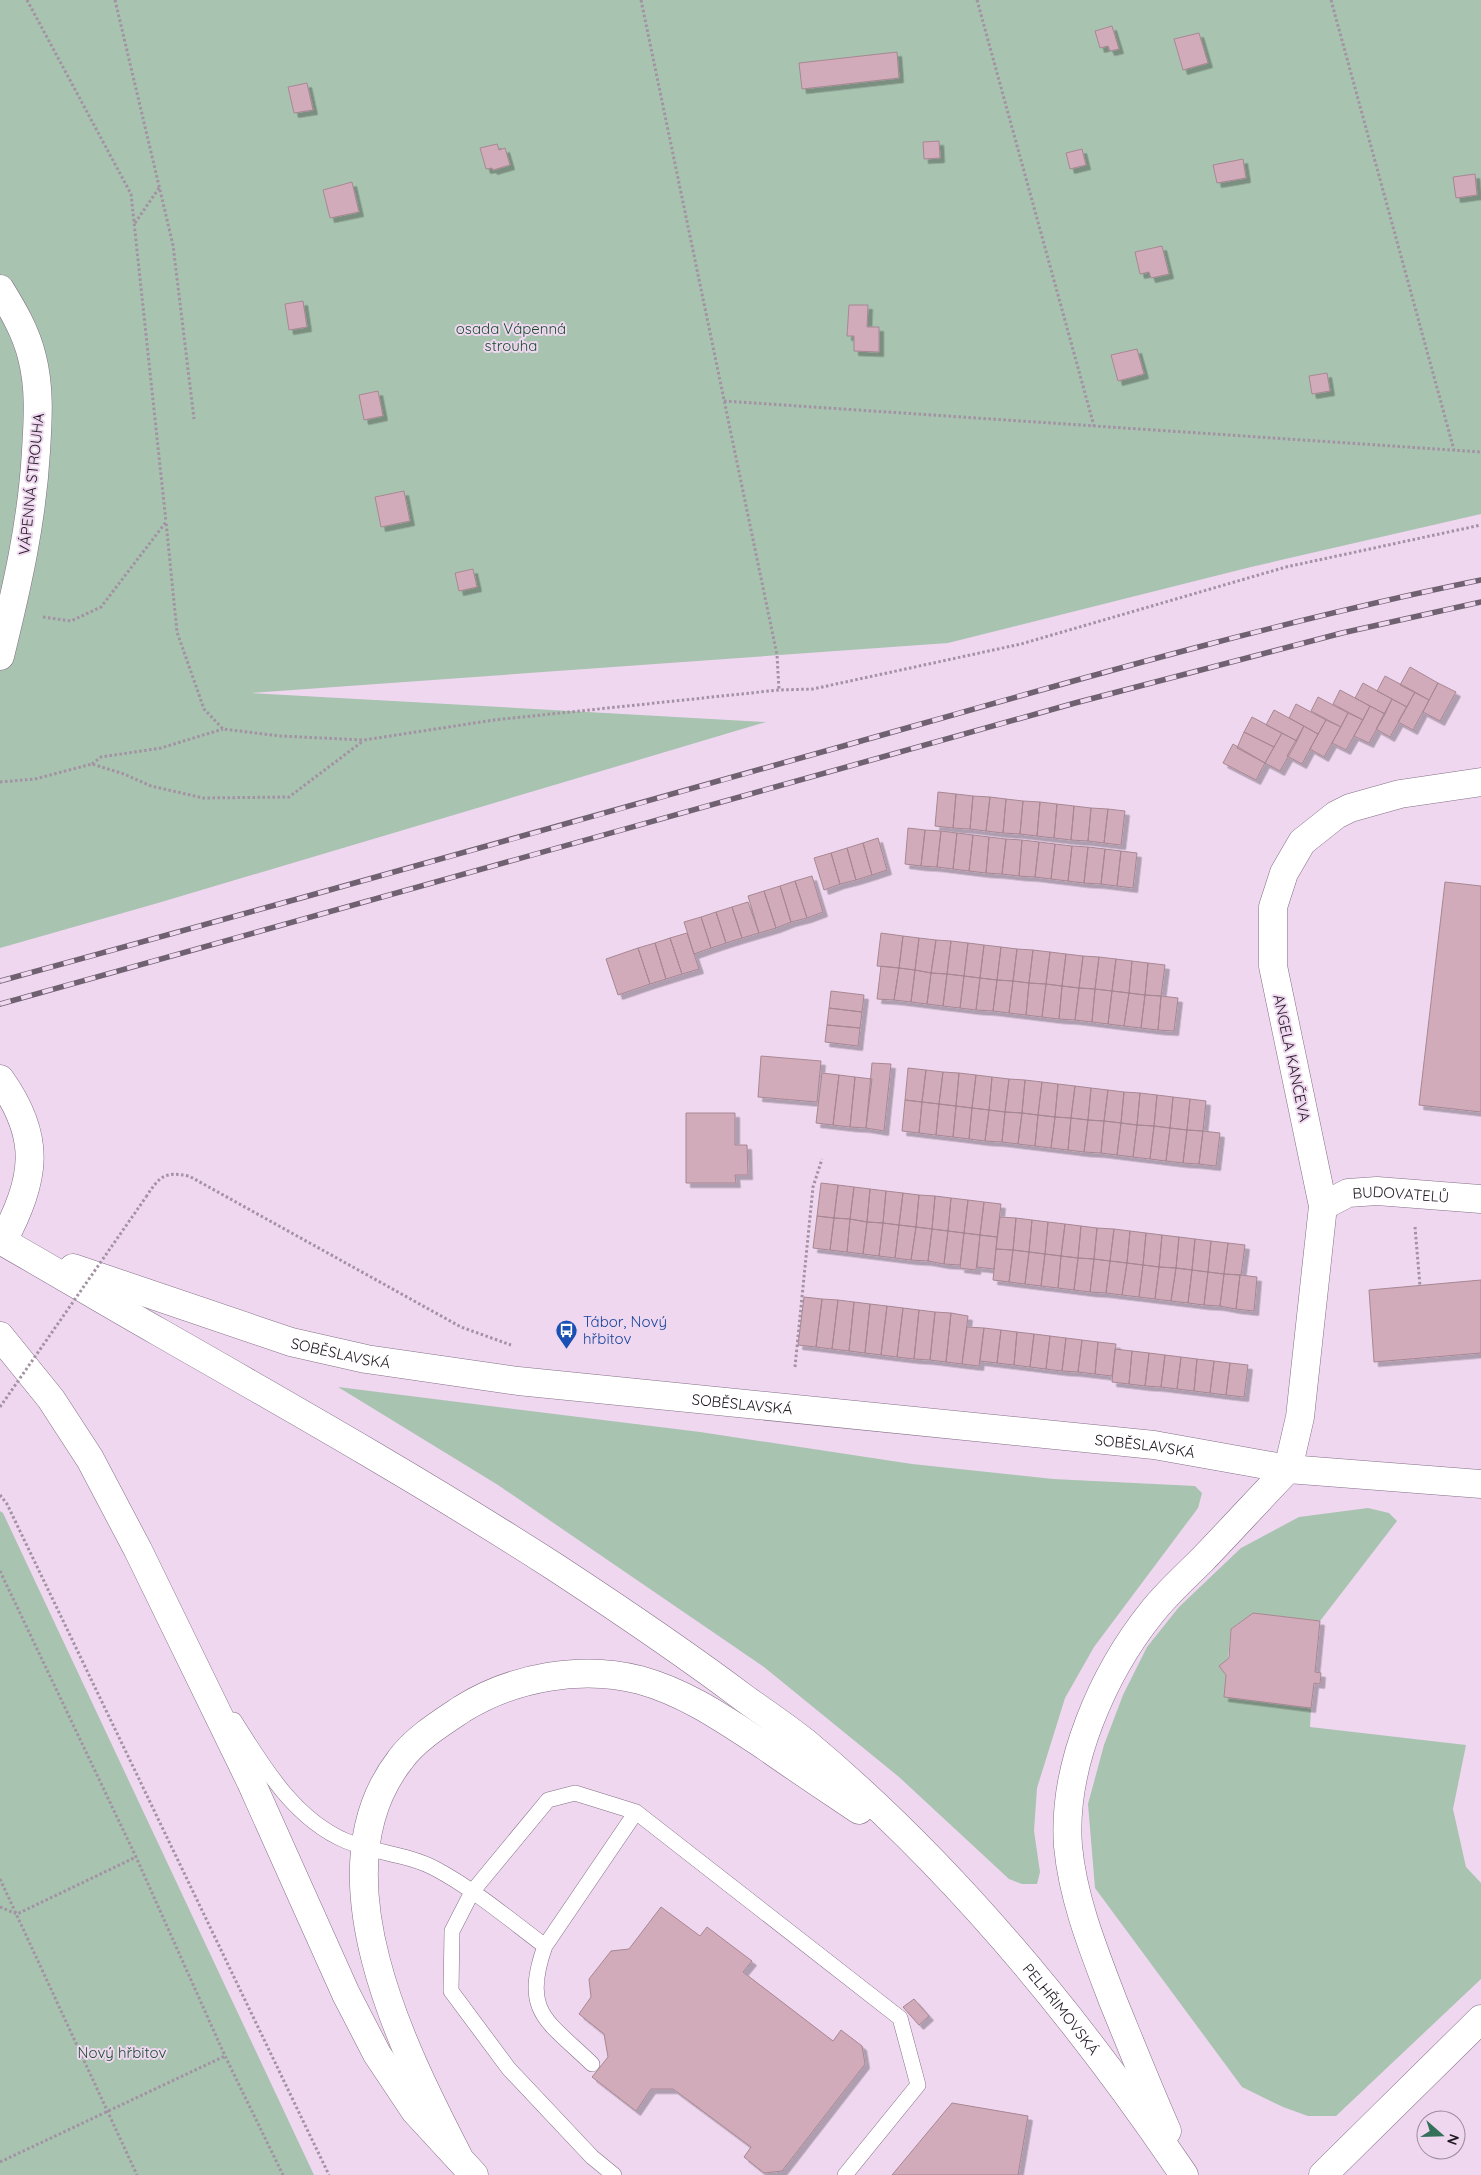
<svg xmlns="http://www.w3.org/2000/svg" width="1481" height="2175" font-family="Quicksand,sans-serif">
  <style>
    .green { fill: #a8c3b0 }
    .building { fill: #d1abb9; stroke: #a78793; filter: url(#shadow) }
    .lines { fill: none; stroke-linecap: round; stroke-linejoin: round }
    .service-casing { stroke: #846f86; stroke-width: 16 }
    .minor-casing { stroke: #846f86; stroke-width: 29 }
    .secondary-casing { stroke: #846f86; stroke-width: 29 }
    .path { stroke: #a391a4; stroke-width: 3; stroke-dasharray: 2.5 2.5; stroke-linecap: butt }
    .service { stroke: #fff; stroke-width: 15 }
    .minor { stroke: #fff; stroke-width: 28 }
    .secondary { stroke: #fff; stroke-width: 28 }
    .rail-casing { stroke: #706171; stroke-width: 5.5 }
    .rail { stroke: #efd7f0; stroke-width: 4; stroke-dasharray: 11; stroke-linecap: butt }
    .path-bridge { stroke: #a391a4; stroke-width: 3; stroke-dasharray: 2.5 2.5; stroke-linecap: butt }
    .labels { text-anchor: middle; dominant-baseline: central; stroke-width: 4; stroke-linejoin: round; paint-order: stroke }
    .park-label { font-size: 15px; fill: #1a4e2f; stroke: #efd7f0 }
    .street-label { font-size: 15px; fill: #201821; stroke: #efd7f0 }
    .transit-label { font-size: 15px; fill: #164399; stroke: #efd7f0; text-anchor: start }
  </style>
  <defs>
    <filter id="shadow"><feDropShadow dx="4.5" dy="4.5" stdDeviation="0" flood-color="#0004"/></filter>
  </defs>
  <rect width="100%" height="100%" fill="#efd7f0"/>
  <path class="green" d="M0,0H1481V514L1251,567L948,643L251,693L766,722L158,903L0,948Z
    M338,1387L700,1432L912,1464L1053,1479L1195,1486L1202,1493L1198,1508L1094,1647L1065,1698L1037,1788L1034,1831L1040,1872L1037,1884H1022L1009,1879L899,1777L764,1667L498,1485Z
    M1368,1508L1389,1513L1397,1521L1320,1621L1253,1613L1231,1629L1224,1697L1311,1708L1310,1727L1466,1745L1453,1809L1466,1867L1481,1883V1979L1336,2116H1308L1283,2107L1242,2087L1095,1888L1088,1804L1104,1745L1123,1695L1147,1647L1179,1607L1241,1548L1299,1517Z
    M0,1511L3,1513L314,2175H0Z"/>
  <path class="building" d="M1112,26L1119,49L1110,51L1108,46L1100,48L1095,31Z
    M1199,33L1208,63L1183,70L1174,39Z
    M897,52L899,78L802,89L799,63Z
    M307,83L313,110L294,113L288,87Z
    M939,141L940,158L924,159L923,142Z
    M497,144L499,150L505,148L510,165L493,170L492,168L486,169L480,148Z
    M1082,149L1086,165L1070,169L1066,153Z
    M1243,159L1246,178L1217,183L1213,165Z
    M1475,174L1477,195L1456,198L1453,177Z
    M352,182L359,212L330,218L323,190Z
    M1162,246L1169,274L1151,278L1149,272L1140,274L1135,252Z
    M303,301L307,327L289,330L285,304Z
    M849,305H868L867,327H879V352L854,351V336H847Z
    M1137,349L1144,374L1118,381L1111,355Z
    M1327,373L1330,391L1312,394L1309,376Z
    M378,391L383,416L364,420L359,395Z
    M404,491L410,521L381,527L375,497Z
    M473,569L477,587L459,591L455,573Z
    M1410,667L1438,683L1429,700L1400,685Z
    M1385,676L1415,692L1407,707L1377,691Z
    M1363,683L1392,699L1385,714L1355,698Z
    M1438,683L1456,692L1440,721L1423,712Z
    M1340,690L1370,706L1363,720L1333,704Z
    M1415,692L1429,700L1413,730L1398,722Z
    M1318,697L1348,713L1341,727L1311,711Z
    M1392,699L1407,707L1390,737L1376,729Z
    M1296,704L1326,720L1318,734L1289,718Z
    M1370,706L1385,714L1369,743L1354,736Z
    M1274,710L1304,726L1297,741L1266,725Z
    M1348,713L1363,720L1346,750L1332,743Z
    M1252,717L1282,733L1274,747L1244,732Z
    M1326,720L1341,727L1324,757L1310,749Z
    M1304,726L1318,734L1302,764L1287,756Z
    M1244,732L1274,747L1265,763L1237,748Z
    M1282,733L1297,741L1280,771L1265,763Z
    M1233,744L1265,763L1256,780L1223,763Z
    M938,792L956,794L953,828L935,826Z
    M956,794L973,796L970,829L953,828Z
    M973,796L990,797L986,831L970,829Z
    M990,797L1006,799L1003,833L986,831Z
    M1006,799L1023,801L1020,834L1003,833Z
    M1023,801L1040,802L1037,836L1020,834Z
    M1040,802L1057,804L1054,838L1037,836Z
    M1057,804L1074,806L1071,840L1054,838Z
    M1074,806L1091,808L1088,841L1071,840Z
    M1091,808L1108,809L1104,843L1088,841Z
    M1108,809L1125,811L1121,845L1104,843Z
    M908,828L925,830L921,866L905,864Z
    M925,830L941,831L937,867L921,866Z
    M941,831L957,833L953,869L937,867Z
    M957,833L973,835L969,871L953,869Z
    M973,835L989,837L986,873L969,871Z
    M989,837L1006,839L1002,874L986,873Z
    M878,838L887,870L872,875L863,843Z
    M1006,839L1022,840L1019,876L1002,874Z
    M1022,840L1039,842L1035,877L1019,876Z
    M1039,842L1055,844L1051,879L1035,877Z
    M863,843L872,875L856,880L847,848Z
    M1055,844L1072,846L1068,881L1051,879Z
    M1072,846L1088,847L1084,883L1068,881Z
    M1088,847L1105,849L1101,884L1084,883Z
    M847,848L856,880L840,884L831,853Z
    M1105,849L1121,851L1117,886L1101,884Z
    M1121,851L1137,853L1133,888L1117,886Z
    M831,853L840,884L824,890L814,858Z
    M812,876L823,912L807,918L795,881Z
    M795,881L807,918L791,922L780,886Z
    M1445,882L1481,886V1112L1419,1105Z
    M780,886L791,922L776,928L764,891Z
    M764,891L776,928L759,933L748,896Z
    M748,902L759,933L742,938L732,907Z
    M732,907L742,938L726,943L716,912Z
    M716,912L726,943L711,948L701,917Z
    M701,917L711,948L694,954L684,922Z
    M687,933L699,969L682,974L670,938Z
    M881,933L903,936L899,968L877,966Z
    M903,936L919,938L915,970L899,968Z
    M670,938L682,974L666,979L655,943Z
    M919,938L936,940L931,973L915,970Z
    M936,940L951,941L947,974L931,973Z
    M951,941L968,943L964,976L947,974Z
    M655,943L666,979L650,984L638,948Z
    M968,943L984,945L980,978L964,976Z
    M984,945L1001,947L997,980L980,978Z
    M1001,947L1017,949L1013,981L997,980Z
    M638,948L650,984L618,995L606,959Z
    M1017,949L1033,950L1029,983L1013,981Z
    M1033,950L1050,952L1046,984L1029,983Z
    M1050,952L1066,954L1062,986L1046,984Z
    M1066,954L1083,956L1079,988L1062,986Z
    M1083,956L1099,957L1095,989L1079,988Z
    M1099,957L1116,959L1112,991L1095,989Z
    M1116,959L1132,961L1129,993L1112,991Z
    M1132,961L1148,963L1145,995L1129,993Z
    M1148,963L1165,965L1161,996L1145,995Z
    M881,966L899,968L894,1000L877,999Z
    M899,968L915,970L911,1002L894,1000Z
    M915,970L931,973L927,1004L911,1002Z
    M931,973L947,974L943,1006L927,1004Z
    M947,974L964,976L960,1008L943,1006Z
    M964,976L980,978L976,1010L960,1008Z
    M980,978L997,980L993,1011L976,1010Z
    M997,980L1013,981L1009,1013L993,1011Z
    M1013,981L1029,983L1026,1015L1009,1013Z
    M1029,983L1046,984L1042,1017L1026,1015Z
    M1046,984L1062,986L1059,1019L1042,1017Z
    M1062,986L1079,988L1075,1020L1059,1019Z
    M1079,988L1095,989L1092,1022L1075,1020Z
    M1095,989L1112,991L1108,1024L1092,1022Z
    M831,991L864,995L862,1012L829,1008Z
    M1112,991L1129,993L1124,1026L1108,1024Z
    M1129,993L1145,995L1141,1028L1124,1026Z
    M1145,995L1161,996L1158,1030L1141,1028Z
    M1161,996L1178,998L1174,1031L1158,1030Z
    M829,1008L862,1012L860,1028L827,1025Z
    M827,1025L860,1028L858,1046L825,1042Z
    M761,1056L821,1061L817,1102L758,1097Z
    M872,1063L891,1064L884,1131L866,1128Z
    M908,1068L926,1070L922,1102L905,1100Z
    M926,1070L943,1072L939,1104L922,1102Z
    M943,1072L959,1073L956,1106L939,1104Z
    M822,1073L839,1075L833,1125L816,1123Z
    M959,1073L976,1075L972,1108L956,1106Z
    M839,1075L855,1077L850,1127L833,1125Z
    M976,1075L992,1077L989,1110L972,1108Z
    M855,1077L872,1079L866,1128L850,1127Z
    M992,1077L1009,1079L1005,1112L989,1110Z
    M1009,1079L1025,1080L1022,1113L1005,1112Z
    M1025,1080L1042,1082L1038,1115L1022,1113Z
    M1042,1082L1058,1084L1055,1117L1038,1115Z
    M1058,1084L1075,1086L1071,1118L1055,1117Z
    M1075,1086L1091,1088L1088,1120L1071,1118Z
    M1091,1088L1108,1090L1104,1121L1088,1120Z
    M1108,1090L1124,1092L1121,1123L1104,1121Z
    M1124,1092L1140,1093L1137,1125L1121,1123Z
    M1140,1093L1157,1095L1154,1126L1137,1125Z
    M1157,1095L1173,1097L1170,1128L1154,1126Z
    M1173,1097L1190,1099L1187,1130L1170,1128Z
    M1190,1099L1206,1101L1203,1131L1187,1130Z
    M905,1100L922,1102L919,1133L902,1131Z
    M922,1102L939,1104L936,1135L919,1133Z
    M939,1104L956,1106L953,1137L936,1135Z
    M956,1106L972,1108L969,1139L953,1137Z
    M972,1108L989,1110L985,1141L969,1139Z
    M989,1110L1005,1112L1002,1142L985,1141Z
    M1005,1112L1022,1113L1018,1144L1002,1142Z
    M686,1113H735V1145H747L748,1175H735L736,1183H686Z
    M1022,1113L1038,1115L1035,1146L1018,1144Z
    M1038,1115L1055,1117L1051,1148L1035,1146Z
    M1055,1117L1071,1118L1068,1150L1051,1148Z
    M1071,1118L1088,1120L1084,1152L1068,1150Z
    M1088,1120L1104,1121L1101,1153L1084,1152Z
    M1104,1121L1121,1123L1117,1155L1101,1153Z
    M1121,1123L1137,1125L1133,1157L1117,1155Z
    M1137,1125L1154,1126L1150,1159L1133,1157Z
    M1154,1126L1170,1128L1166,1161L1150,1159Z
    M1170,1128L1187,1130L1183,1163L1166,1161Z
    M1187,1130L1203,1131L1199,1164L1183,1163Z
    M1203,1131L1220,1133L1216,1166L1199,1164Z
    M821,1183L838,1185L834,1218L817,1216Z
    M838,1185L854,1187L850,1219L834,1218Z
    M854,1187L870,1189L867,1222L850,1219Z
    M870,1189L886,1191L883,1223L867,1222Z
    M886,1191L903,1193L899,1225L883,1223Z
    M903,1193L919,1195L916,1227L899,1225Z
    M919,1195L935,1196L932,1229L916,1227Z
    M935,1196L951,1198L948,1231L932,1229Z
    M951,1198L968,1200L964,1233L948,1231Z
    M968,1200L984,1202L980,1235L964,1233Z
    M984,1202L1001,1204L997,1237L980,1235Z
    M817,1216L834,1218L830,1250L813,1248Z
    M1000,1217L1016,1218L1013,1250L996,1249Z
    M834,1218L850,1219L847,1252L830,1250Z
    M1016,1218L1032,1220L1029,1252L1013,1250Z
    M850,1219L867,1222L863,1254L847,1252Z
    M1032,1220L1048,1222L1045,1254L1029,1252Z
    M867,1222L883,1223L879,1256L863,1254Z
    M1048,1222L1065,1224L1061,1256L1045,1254Z
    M883,1223L899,1225L895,1258L879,1256Z
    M1065,1224L1081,1226L1078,1258L1061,1256Z
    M899,1225L916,1227L911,1260L895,1258Z
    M1081,1226L1097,1228L1094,1259L1078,1258Z
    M916,1227L932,1229L928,1261L911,1260Z
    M1097,1228L1114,1229L1110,1261L1094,1259Z
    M932,1229L948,1231L944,1264L928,1261Z
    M1114,1229L1130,1231L1127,1263L1110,1261Z
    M948,1231L964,1233L960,1265L944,1264Z
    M1130,1231L1146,1233L1143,1265L1127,1263Z
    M964,1233L980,1235L976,1270L960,1268Z
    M1146,1233L1162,1235L1159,1267L1143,1265Z
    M980,1235L997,1237L994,1269L977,1267Z
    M1162,1235L1179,1237L1176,1268L1159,1267Z
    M1179,1237L1195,1239L1192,1270L1176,1268Z
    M1195,1239L1211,1241L1208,1272L1192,1270Z
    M1211,1241L1228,1243L1224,1274L1208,1272Z
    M1228,1243L1245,1245L1241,1275L1224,1274Z
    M996,1249L1013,1250L1009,1282L993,1280Z
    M1013,1250L1029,1252L1025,1284L1009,1282Z
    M1029,1252L1045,1254L1041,1286L1025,1284Z
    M1045,1254L1061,1256L1058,1288L1041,1286Z
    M1061,1256L1078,1258L1074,1290L1058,1288Z
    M1078,1258L1094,1259L1090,1292L1074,1290Z
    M1094,1259L1110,1261L1106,1293L1090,1292Z
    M1110,1261L1127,1263L1122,1295L1106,1293Z
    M1127,1263L1143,1265L1139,1297L1122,1295Z
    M1143,1265L1159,1267L1155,1299L1139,1297Z
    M1159,1267L1176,1268L1171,1301L1155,1299Z
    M1176,1268L1192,1270L1188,1303L1171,1301Z
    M1192,1270L1208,1272L1204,1305L1188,1303Z
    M1208,1272L1224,1274L1220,1306L1204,1305Z
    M1224,1274L1240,1275L1236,1309L1220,1306Z
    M1240,1275L1257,1277L1254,1311L1236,1309Z
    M1481,1280V1353L1374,1362L1369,1290Z
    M804,1297L822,1299L816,1347L798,1345Z
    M822,1299L838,1300L832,1349L816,1347Z
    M838,1300L854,1302L849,1351L832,1349Z
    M854,1302L870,1304L865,1353L849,1351Z
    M870,1304L887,1306L881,1355L865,1353Z
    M887,1306L903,1308L897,1357L881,1355Z
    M903,1308L919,1310L914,1359L897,1357Z
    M919,1310L935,1312L930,1360L914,1359Z
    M935,1312L951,1313L946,1362L930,1360Z
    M951,1313L968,1316L962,1364L946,1362Z
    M967,1327L984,1328L979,1366L962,1364Z
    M984,1328L1001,1330L997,1363L980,1361Z
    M1001,1330L1017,1332L1014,1365L997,1363Z
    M1017,1332L1034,1334L1030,1367L1014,1365Z
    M1034,1334L1050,1336L1046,1369L1030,1367Z
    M1050,1336L1066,1338L1062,1371L1046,1369Z
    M1066,1338L1082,1340L1078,1372L1062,1371Z
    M1082,1340L1098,1342L1095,1374L1078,1372Z
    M1098,1342L1116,1344L1112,1376L1095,1374Z
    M1115,1349L1132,1351L1129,1384L1112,1382Z
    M1132,1351L1149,1353L1145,1386L1129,1384Z
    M1149,1353L1165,1355L1161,1387L1145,1386Z
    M1165,1355L1181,1357L1177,1389L1161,1387Z
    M1181,1357L1197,1359L1194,1391L1177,1389Z
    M1197,1359L1214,1361L1210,1393L1194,1391Z
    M1214,1361L1230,1363L1226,1395L1210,1393Z
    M1230,1363L1248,1365L1244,1397L1226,1395Z
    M1253,1613L1320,1621L1315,1672L1321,1673L1320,1684L1314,1683L1311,1708L1224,1697L1226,1675L1219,1666L1229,1658L1231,1629Z
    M661,1907L700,1936L707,1927L752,1961L743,1972L833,2041L841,2030L862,2046L865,2064L782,2171L764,2173L744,2157L751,2147L673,2089H651L636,2111L592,2077L608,2057L604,2034L579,2014L591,1997L589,1979L611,1951L629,1949Z
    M914,1999L929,2016L919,2025L903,2007Z
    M952,2103L1028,2116L1018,2175H892Z"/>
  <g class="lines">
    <defs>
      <path id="service" d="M234,1720C263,1766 294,1819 346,1841C375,1853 408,1854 436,1869C475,1890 510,1920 545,1946
        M592,2064C548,2021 521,2013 545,1946L636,1812
        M614,2175L592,2157L509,2069L451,1991L452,1931L472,1892L548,1800L575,1793L636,1812L900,2018L918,2085L845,2175"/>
      <g id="minor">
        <path d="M0,289C13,310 26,332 32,357C40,388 38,419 36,451C32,522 17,587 0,656"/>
        <path d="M0,1079C43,1139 35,1179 3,1241"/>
        <path id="s1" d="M1323,1206L1348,1193L1377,1191L1481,1199"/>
        <path d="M1288,1469L1300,1417L1323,1206L1273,966V907L1284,873L1302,842L1336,815L1350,808L1400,794L1481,782"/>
      </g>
      <g id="secondary">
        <path id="s2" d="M0,1240C53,1270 106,1302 159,1332C292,1408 426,1484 555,1567C619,1609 683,1652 744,1698C765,1713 786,1727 806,1743C953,1866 1077,2017 1184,2175"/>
        <path id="s3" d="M73,1268L291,1342L366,1359L518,1381L1154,1445L1288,1469L1481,1484"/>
        <path d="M0,1336L51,1399L90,1459L138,1550L251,1782L346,1994L377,2054L415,2111L474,2175"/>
        <path d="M1167,2131C1148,2088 1131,2045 1113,2001C1094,1951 1073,1900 1068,1846C1062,1766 1103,1673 1152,1612C1167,1593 1185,1577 1202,1560C1231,1530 1259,1499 1288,1469"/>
        <path d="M458,2156C403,2049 313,1872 400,1760C415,1739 441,1723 462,1709C513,1677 582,1665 640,1680C687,1693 725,1720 765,1746C796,1768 828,1789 859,1810"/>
        <path d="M1323,2175L1481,2019"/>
      </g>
    </defs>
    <use href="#service" class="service-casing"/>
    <use href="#minor" class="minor-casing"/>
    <use href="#secondary" class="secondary-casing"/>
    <path class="path" d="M27,0L131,194L166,522
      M115,0L173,245L194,419
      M641,0L777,655L779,690
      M977,0L1094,426
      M1331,0L1454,450
      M135,223L159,188
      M724,401L1481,452
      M43,617L71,621L101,607L166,522L177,632L204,709L223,729L280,736L364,740L494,720L779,690L813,689L1021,644L1286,567L1481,525
      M92,764L101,757L161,748L223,729
      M0,782L35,779L92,764L124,774L151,786L203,798L289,797L363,741
      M146,1197C159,1177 164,1171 189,1176L461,1327L511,1345
      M1415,1227L1420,1286
      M795,1367L813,1187L822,1159
      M0,1495L7,1504L329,2175
      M0,1571L136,1857L225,2056L283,2175
      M0,1879L137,2175
      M0,1907L17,1914L136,1857
      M0,2162L225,2056"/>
    <use href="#service" class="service"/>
    <use href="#minor" class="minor"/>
    <use href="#secondary" class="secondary"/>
    <defs>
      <path id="rail" d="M0,981C285,903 570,823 854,743C1062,684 1270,623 1481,580
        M0,1004L1075,703L1342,633L1481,602"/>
    </defs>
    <use href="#rail" class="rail-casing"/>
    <use href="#rail" class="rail"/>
    <path class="path-bridge" d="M0,1407L146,1197"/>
  </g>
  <defs>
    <symbol id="bus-pin" viewBox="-11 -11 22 30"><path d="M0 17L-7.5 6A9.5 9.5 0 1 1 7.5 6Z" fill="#1a4fb4" stroke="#efd7f0"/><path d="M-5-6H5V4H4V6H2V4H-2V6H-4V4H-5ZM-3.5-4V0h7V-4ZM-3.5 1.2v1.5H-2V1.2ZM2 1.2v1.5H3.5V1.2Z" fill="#fff"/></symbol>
  </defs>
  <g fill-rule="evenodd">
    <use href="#bus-pin" x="554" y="1318" width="25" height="34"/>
  </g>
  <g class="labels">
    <g class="park-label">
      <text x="511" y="328">osada Vápenná<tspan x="511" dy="17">strouha</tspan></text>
      <text x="122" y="2052">Nový hřbitov</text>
    </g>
    <g class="street-label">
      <text transform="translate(31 484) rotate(-84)">VÁPENNÁ STROUHA</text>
      <text transform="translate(1292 1058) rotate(78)">ANGELA KANČEVA</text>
      <text stroke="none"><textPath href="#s1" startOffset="81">BUDOVATELŮ</textPath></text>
      <text stroke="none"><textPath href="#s3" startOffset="281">SOBĚSLAVSKÁ</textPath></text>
      <text stroke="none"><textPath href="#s3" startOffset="686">SOBĚSLAVSKÁ</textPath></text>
      <text stroke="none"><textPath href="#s3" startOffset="1091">SOBĚSLAVSKÁ</textPath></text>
      <text stroke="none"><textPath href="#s2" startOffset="1320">PELHŘIMOVSKÁ</textPath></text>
    </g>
    <g class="transit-label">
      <text x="583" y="1321">Tábor, Nový<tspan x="583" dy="17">hřbitov</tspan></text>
    </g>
  </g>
  <g transform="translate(1441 2135) rotate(110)"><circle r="24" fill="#efd7f0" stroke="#9c8b9d"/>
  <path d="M0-4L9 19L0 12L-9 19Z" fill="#35705a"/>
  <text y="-8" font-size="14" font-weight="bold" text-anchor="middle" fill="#201821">N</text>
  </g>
</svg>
